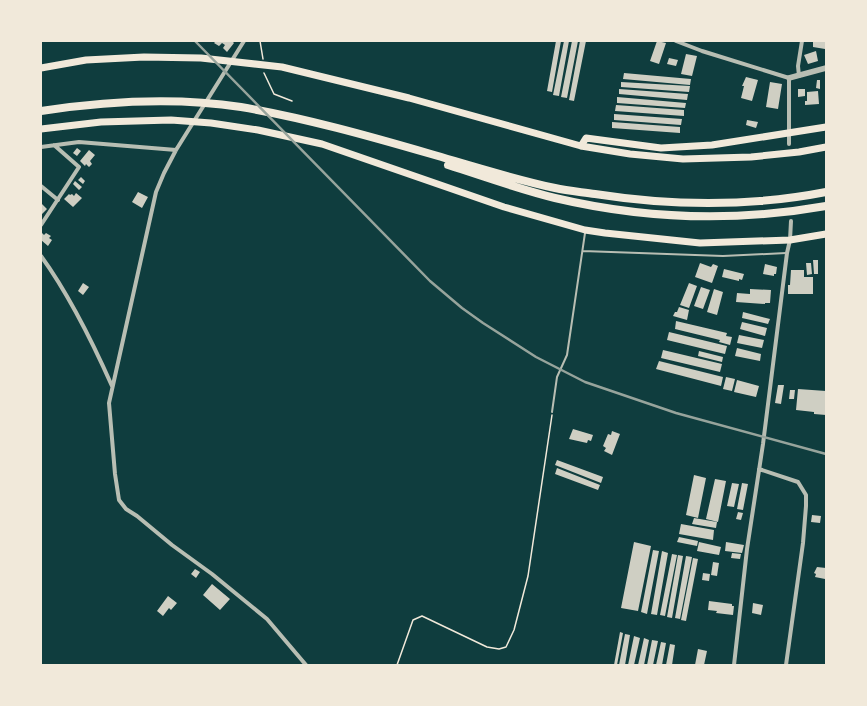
<svg xmlns="http://www.w3.org/2000/svg" width="867" height="706" font-family="'Archivo Narrow',sans-serif">
  <style>
    .building { fill: #cfcfc3 }
    .lines { fill: none; stroke-linecap: round; stroke-linejoin: round }
    .path { stroke: #f1e9da; stroke-width: 1.5 }
    .service { stroke: #b8beb3; stroke-width: 2 }
    .minor { stroke: #b8beb3; stroke-width: 4 }
    .tertiary { stroke: #b8beb3; stroke-width: 5.5 }
    .trunk { stroke: #f1e9da; stroke-width: 7 }
    .motorway { stroke: #f1e9da; stroke-width: 8 }
    .rail { stroke: #97a49c; stroke-width: 2.5 }
  </style>
  <rect width="100%" height="100%" fill="#0f3d3e"/>
  <path class="building" d="M216,41H232L234,43L227,52L223,48L225,45L222,43L219,46L214,43Z
    M556,41H561L552,92L547,91Z
    M564,41H569L559,96L553,95Z
    M572,41H578L567,98L561,97Z
    M580,41H586L574,101L569,100Z
    M657,41L666,43L659,64L650,61Z
    M813,41H826L825,49L813,47Z
    M816,51L818,61L808,64L804,55Z
    M686,54L697,56L692,76L681,74Z
    M669,58L678,60L676,66L667,64Z
    M624,73L691,79L690,85L623,79Z
    M746,77L758,80L752,101L741,98L744,86H742Z
    M817,80H820V89L816,88Z
    M621,82L690,86L689,92L621,87Z
    M770,82L782,84L778,109L766,107Z
    M619,89L688,94L687,100L619,94Z
    M798,89H805V96L798,97Z
    M818,91L819,104L805,105V101H807V92Z
    M617,97L686,103L685,108L617,103Z
    M616,105L684,110V116L615,111Z
    M614,114L682,119L681,125L614,120Z
    M747,120L758,122L756,128L746,125Z
    M612,122L680,127V133L612,128Z
    M77,148L81,151L77,156L73,153Z
    M89,150L95,155L90,161L92,164L89,167L86,164L85,166L80,161Z
    M81,177L85,181L83,184L78,180Z
    M75,181L82,187L79,190L73,184Z
    M138,192L148,197L142,208L132,202Z
    M76,193L82,198L73,207L64,199L69,194L70,195L72,194L74,196Z
    M41,203L47,209L42,214L41,213Z
    M42,233L44,235L46,233L51,236L49,238L52,240L48,246L41,240Z
    M813,260H818V274H814Z
    M700,263L711,267L713,264L718,266L712,283L695,277Z
    M806,263H811L812,274L807,275Z
    M765,264L777,267L776,274H774V276L763,274Z
    M724,269L744,274L742,280L739,279V281L722,277Z
    M791,270H804V277H813V294H788V285H790Z
    M83,283L89,287L83,295L78,291Z
    M689,283L697,286L689,308L680,305Z
    M701,287L710,290L703,309L694,306Z
    M714,289L723,292L717,315L707,312Z
    M750,289L771,290L770,303H765V304L736,302L737,293L750,294Z
    M679,307L689,310L687,320L673,316L675,312H677Z
    M743,312L770,319L768,324L742,318Z
    M676,321L727,333L726,336L732,337L730,345L719,342L720,340L675,329Z
    M742,322L767,328L765,336L740,329Z
    M669,332L727,346L725,354L667,340Z
    M739,335L764,340L762,348L737,343Z
    M737,348L761,354L760,361L735,356Z
    M663,350L722,364L720,372L661,358Z
    M699,351L723,357L722,362L698,356Z
    M659,361L723,377L721,386L656,369Z
    M726,377L735,379L732,391L723,389Z
    M737,380L759,386L756,397L734,392Z
    M778,385H784L781,404L775,403Z
    M798,389L826,391V415L814,414V412L796,410Z
    M790,390H795L794,399H789Z
    M573,429L593,435L591,441L588,440L587,443L569,439Z
    M612,431L620,434L612,455L604,451L606,448L603,446L608,434L611,435Z
    M557,460L603,477L601,483L555,465Z
    M557,468L600,485L598,490L555,474Z
    M694,475L706,478L698,518L686,515Z
    M715,479L726,481L718,522L706,519Z
    M732,483L739,484L734,507L727,506Z
    M742,483L748,484L743,510L737,509Z
    M738,512L743,513L741,520L736,519Z
    M812,515L821,516L820,523L811,522Z
    M694,518L717,522L716,528L692,524Z
    M681,524L714,530L713,540L679,534Z
    M679,537L698,541L697,546L677,542Z
    M634,542L651,546L638,611L621,608Z
    M699,542L721,547L719,555L697,551Z
    M726,542L744,545L742,553L725,551Z
    M653,550L659,551L647,614L641,612Z
    M662,551L668,553L657,615L651,614Z
    M732,553L741,554L740,559L731,558Z
    M672,554L677,555L665,616L660,615Z
    M678,555L683,556L672,618L667,617Z
    M686,556L692,557L680,619L675,618Z
    M693,558L698,559L686,621L681,620Z
    M713,562L719,563L717,576L711,575Z
    M817,567L826,568L825,579L815,577L816,574L814,573Z
    M195,569L200,572L196,578L191,574Z
    M703,573L710,574L709,581L702,580Z
    M212,584L230,599L220,610L203,595Z
    M168,596L177,603L171,610L169,608L163,616L157,611Z
    M709,601L732,604V606H734L733,615L716,613L717,611L708,610Z
    M753,603L763,605L761,615L752,613Z
    M620,632L623,633L617,665H614Z
    M625,634L630,635L625,665H619Z
    M634,636L640,638L634,665H628Z
    M644,638L649,640L644,665H638Z
    M652,640L658,641L653,665H647Z
    M661,642L666,643L662,665H656Z
    M670,644L675,645L672,665H666Z
    M698,649L707,651L704,665H695Z"/>
  <g class="lines">
    <path class="path" d="M260,41L263,59
      M264,73L274,94L292,101
      M397,665L413,620L422,616L487,647L499,649L506,647L514,630L528,576L552,415"/>
    <path class="service" d="M583,251L723,256L786,253
      M552,412L557,377L567,355L585,233"/>
    <path class="minor" d="M244,41L176,150L164,173L156,192L109,403L115,474L119,500L126,509L137,516L172,545L212,574L267,619L306,665
      M676,41L702,51L789,78V144
      M799,76L798,66L802,41
      M41,147L79,142L176,150
      M41,186L58,200
      M41,225L79,167L54,145
      M41,256C70,296 92,341 112,386
      M759,469L798,482L806,495V506L803,543L786,665
      M734,665L747,549L763,444L787,253L790,240L791,221"/>
    <path class="tertiary" d="M789,78L826,68"/>
    <path class="trunk" d="M41,68L86,60L144,57L201,58L282,67L409,98L581,146L630,154L683,159L751,157L799,152L826,147
      M41,129L101,122L171,120L211,123L258,130L322,144L504,207L585,230L605,233L700,243L790,240L826,234
      M581,146L586,138L661,148L712,145L826,127"/>
    <path class="motorway" d="M41,111C107,101 175,97 241,107C305,118 369,136 431,154C472,166 513,179 555,188C568,191 582,192 595,194C672,206 749,207 826,192
      M448,165C483,176 518,189 555,198C644,219 736,222 826,206"/>
    <path class="rail" d="M195,41L430,281L462,308L483,323L536,357L585,382L676,413L826,454"/>
  </g>
  <rect width="867" height="706" fill="none" stroke="#f1e9da" stroke-width="84"/>
</svg>
